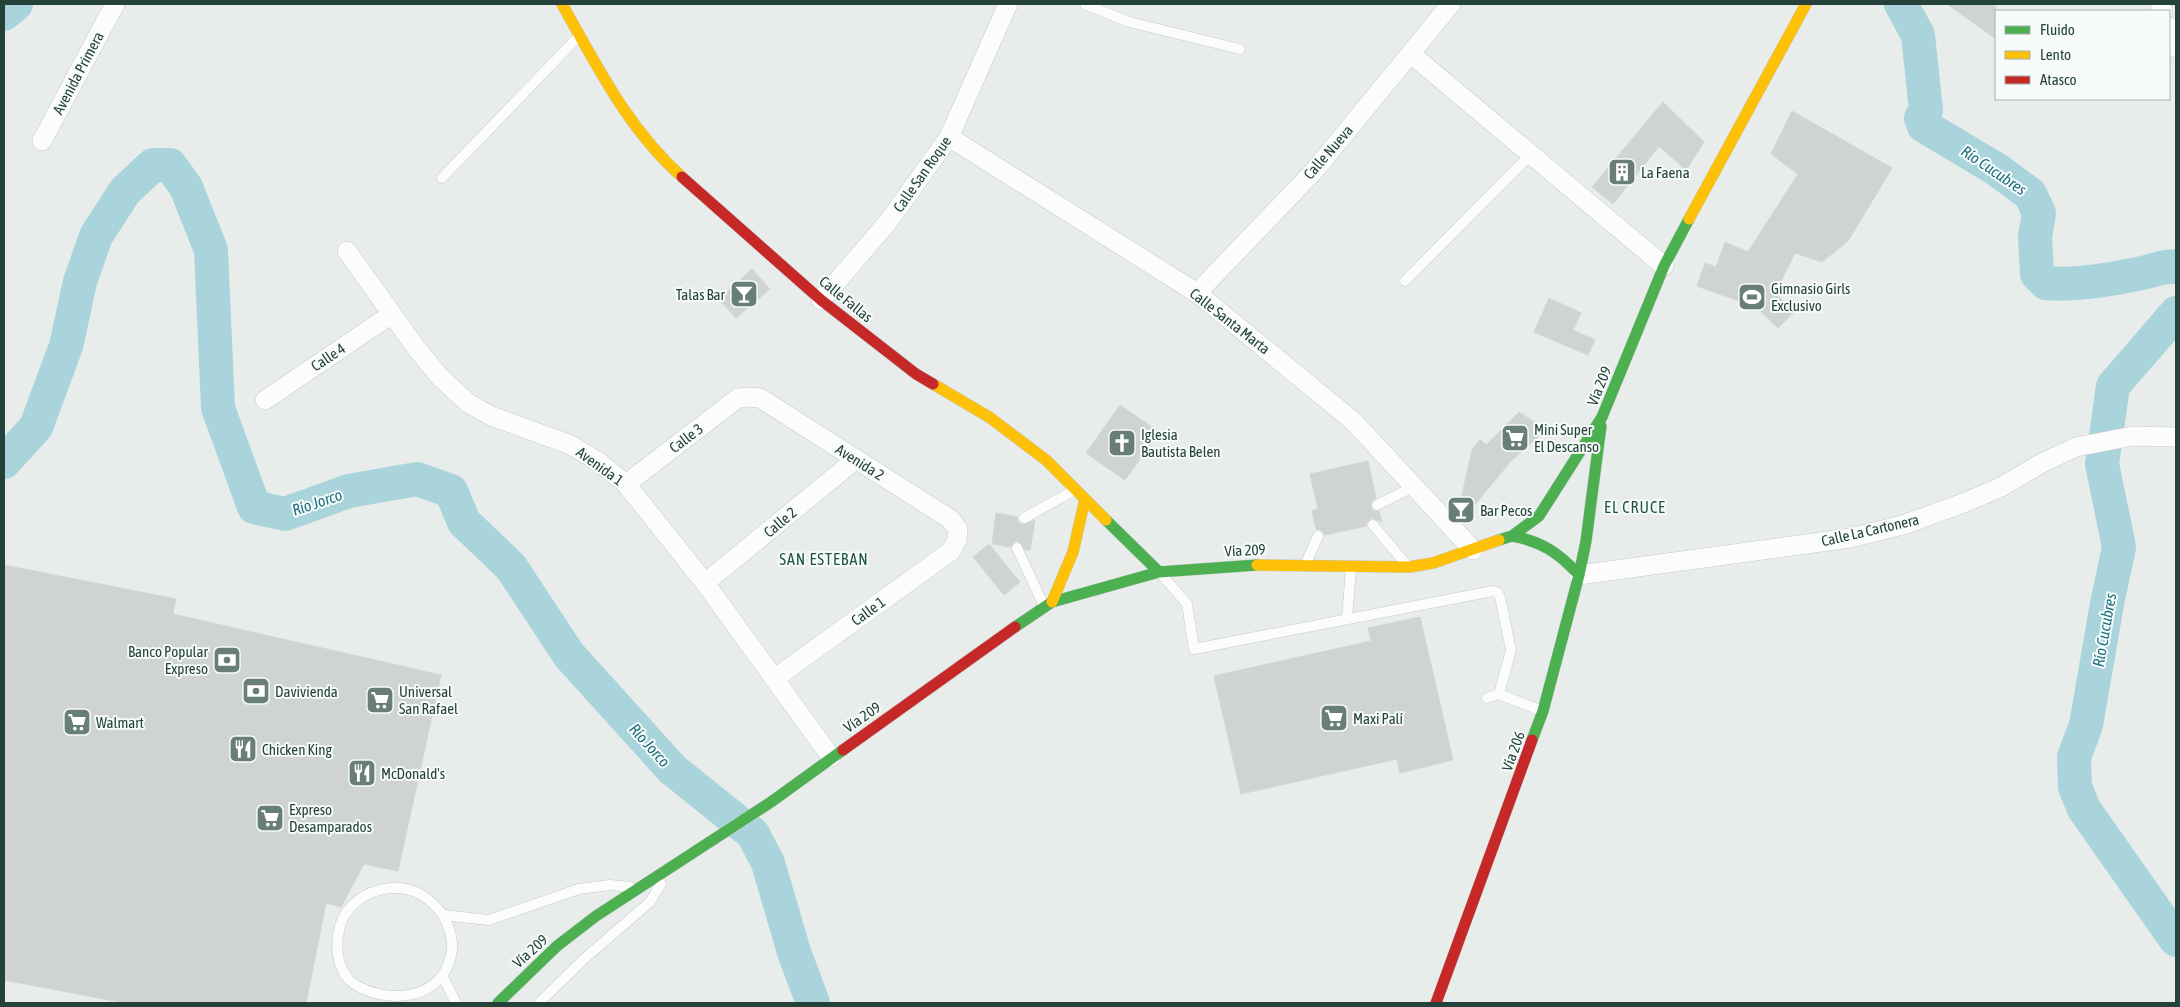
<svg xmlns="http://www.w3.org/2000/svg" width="2180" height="1007" font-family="'Asap Condensed',sans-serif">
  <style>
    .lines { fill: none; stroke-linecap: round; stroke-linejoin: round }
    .river { stroke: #a9d4db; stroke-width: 34 }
    .building { fill: #cfd4d2; stroke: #d1d6d4 }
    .lane-casing { stroke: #c5cac8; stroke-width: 11 }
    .street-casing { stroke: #c5cac8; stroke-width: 20 }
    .fast-casing { stroke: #c3cbc8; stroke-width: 12 }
    .slow-casing { stroke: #c3cbc8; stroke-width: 12 }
    .jam-casing { stroke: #c3cbc8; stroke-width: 12 }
    .lane { stroke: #fcfcfc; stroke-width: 10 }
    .street { stroke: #fcfcfc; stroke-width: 19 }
    .fast { stroke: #4caf50; stroke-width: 11 }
    .slow { stroke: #ffc107; stroke-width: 11 }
    .jam { stroke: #c62828; stroke-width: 11 }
    .labels { text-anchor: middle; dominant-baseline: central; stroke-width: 4; stroke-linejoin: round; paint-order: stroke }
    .street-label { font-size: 15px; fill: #24423a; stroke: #f7fbf9 }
    .poi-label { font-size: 15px; fill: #24423a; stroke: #f7fbf9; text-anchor: start }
    .water-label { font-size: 16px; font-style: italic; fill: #1c6f80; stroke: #f7fbf9 }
    .neighbourhood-label { font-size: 16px; letter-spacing: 1px; fill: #1f5548; stroke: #f7fbf9 }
  </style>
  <rect width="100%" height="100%" fill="#e8edeb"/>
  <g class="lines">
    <path class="river" d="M1901,4L1918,35L1926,110L1921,118L1924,126L1996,169L2030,194L2039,213L2035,237L2037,274L2046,283C2078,286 2111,279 2142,273C2153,271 2165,265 2176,267
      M4,14L16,4
      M2176,313L2113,386L2102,464L2119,547L2107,604L2086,725L2074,757L2075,787L2084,809L2176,940
      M4,462L36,427L66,346L80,282L96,236L125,191L153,165H170L186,187L211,250L218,408L254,507L285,514L349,491L417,479L451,491L464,522L511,567L569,655L672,769L753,834L768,863L794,952L813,1003"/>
  </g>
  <path class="building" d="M1947,4H1996V39Z
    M1663,102L1704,142L1686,170L1659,146L1613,204L1592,187Z
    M1792,111L1892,168L1848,241L1822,262L1795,253L1775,293L1794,312L1778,328L1756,307L1697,286L1705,263L1716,267L1725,242L1748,252L1798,174L1771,154Z
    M752,269L770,289L736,318L719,299Z
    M1549,298L1581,313L1573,330L1595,340L1588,355L1534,332Z
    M1120,405L1159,432L1125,480L1086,453Z
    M1519,412L1546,430L1511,461L1472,508L1475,512L1463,523L1449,507L1462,495L1472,450L1480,439L1486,445Z
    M1368,461L1376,498L1371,502V508L1374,511H1379L1382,522L1371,518L1367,522L1366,526L1325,535L1321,530L1316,529L1312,511L1318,509L1310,474Z
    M996,513L1017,517L1018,522L1023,525L1035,520L1030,550H1025L1018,541L1014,542L1010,547L992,544Z
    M989,544L1020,582L1004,595L973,557Z
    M4,565L176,599L173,614L441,675L398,871L364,864L341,907L326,903L306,1003H125L4,980Z
    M1420,617L1453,760L1400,773L1397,759L1241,794L1214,676L1371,641L1368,628Z"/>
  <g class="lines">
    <defs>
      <path id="lane" d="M1085,4L1129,22L1240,49
        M442,178L578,37
        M1405,281L1530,155
        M1377,505L1413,487
        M1024,518L1075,490
        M1373,525L1405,563
        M1017,548L1044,606
        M1306,563L1318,536
        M1162,575L1187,604L1194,649L1493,591L1497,592L1500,597L1511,650L1499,694
        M1347,619L1351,568
        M1487,698L1499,694L1542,711
        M443,915C448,925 453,936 452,948C448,1002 382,1007 349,980C336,964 335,945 340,926C349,895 389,879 418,893C429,898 436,906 443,915L489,920L579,889L610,885L630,887
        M443,977L456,1003
        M539,1003L585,958L650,902L661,884"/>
      <path id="street" d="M2160,4L2163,11
        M2169,27L2176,48
        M1411,54L1664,266
        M949,137L1197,293L1353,421L1473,550
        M42,141L115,4
        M347,251L417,349L440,377L468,403L491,416L571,445L599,462L626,484L705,583L831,757
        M1197,293L1314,171L1451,4
        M821,300L888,222L949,137L1008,4
        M265,400L392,314
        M626,484L738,398L748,397L760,398L950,519L958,529L957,540L951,551L774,679
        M1579,575L1850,538L1903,525L1966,502L2001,487L2042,463L2076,447L2133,436L2176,437
        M705,583L855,460"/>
      <path id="fast" d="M1106,520L1159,572
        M1512,536C1541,541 1559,553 1579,575
        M1499,540L1512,536L1539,516L1602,417L1664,266L1689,219
        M1015,627L1052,602L1159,572L1257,565
        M1532,740L1543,711L1579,575L1586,541L1601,426
        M498,1003L557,946L596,916L771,802L843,750"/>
      <path id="slow" d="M562,4C597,66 628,129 682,177
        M1689,219L1806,4
        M933,384L989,417L1046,460L1106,520
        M1257,565L1409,567L1433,563L1499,540
        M1052,602L1073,552L1085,499"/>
      <path id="jam" d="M682,177L821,300L916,374L933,384
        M843,750L1015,627
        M1436,1003L1532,740"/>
    </defs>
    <use href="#lane" class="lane-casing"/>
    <use href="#street" class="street-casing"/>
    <use href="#fast" class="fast-casing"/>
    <use href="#slow" class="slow-casing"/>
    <use href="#jam" class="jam-casing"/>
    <use href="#lane" class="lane"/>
    <use href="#street" class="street"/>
    <use href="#fast" class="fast"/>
    <use href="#slow" class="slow"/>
    <use href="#jam" class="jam"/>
  </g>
  <defs>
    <symbol id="building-square" viewBox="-11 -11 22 22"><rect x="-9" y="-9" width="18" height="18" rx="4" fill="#697e78" stroke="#f7fbf9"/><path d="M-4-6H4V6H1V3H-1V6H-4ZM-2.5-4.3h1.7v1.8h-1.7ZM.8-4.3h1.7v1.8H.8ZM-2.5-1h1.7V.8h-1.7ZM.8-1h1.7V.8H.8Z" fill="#fff"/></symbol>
    <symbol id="bar-square" viewBox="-11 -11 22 22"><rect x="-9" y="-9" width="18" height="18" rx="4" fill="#697e78" stroke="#f7fbf9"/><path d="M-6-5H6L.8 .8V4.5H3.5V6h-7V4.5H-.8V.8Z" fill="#fff"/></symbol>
    <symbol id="stadium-square" viewBox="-11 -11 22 22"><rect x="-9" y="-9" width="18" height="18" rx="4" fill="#697e78" stroke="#f7fbf9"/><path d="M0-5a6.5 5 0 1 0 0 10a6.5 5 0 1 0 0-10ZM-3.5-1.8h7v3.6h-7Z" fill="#fff"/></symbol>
    <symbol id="supermarket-square" viewBox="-11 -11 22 22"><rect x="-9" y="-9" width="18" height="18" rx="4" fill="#697e78" stroke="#f7fbf9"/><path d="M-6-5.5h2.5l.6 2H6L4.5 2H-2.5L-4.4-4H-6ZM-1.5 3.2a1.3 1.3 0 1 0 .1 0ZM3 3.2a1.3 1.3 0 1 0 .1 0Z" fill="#fff"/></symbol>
    <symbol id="church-square" viewBox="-11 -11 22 22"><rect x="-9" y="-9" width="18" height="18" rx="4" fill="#697e78" stroke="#f7fbf9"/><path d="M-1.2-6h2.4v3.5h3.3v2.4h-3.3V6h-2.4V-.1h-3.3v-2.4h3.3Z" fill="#fff"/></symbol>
    <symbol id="bank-square" viewBox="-11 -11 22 22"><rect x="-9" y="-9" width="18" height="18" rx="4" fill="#697e78" stroke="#f7fbf9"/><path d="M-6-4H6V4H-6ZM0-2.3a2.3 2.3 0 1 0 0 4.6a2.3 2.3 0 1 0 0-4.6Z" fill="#fff"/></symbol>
    <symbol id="restaurant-square" viewBox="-11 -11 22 22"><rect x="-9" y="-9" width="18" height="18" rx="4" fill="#697e78" stroke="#f7fbf9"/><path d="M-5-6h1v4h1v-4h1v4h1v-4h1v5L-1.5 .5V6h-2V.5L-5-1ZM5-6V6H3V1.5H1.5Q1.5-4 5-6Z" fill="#fff"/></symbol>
  </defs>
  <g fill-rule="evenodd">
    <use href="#building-square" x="1606" y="156" width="32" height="32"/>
    <use href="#bar-square" x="728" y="278" width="32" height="32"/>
    <use href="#stadium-square" x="1736" y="281" width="32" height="32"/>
    <use href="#supermarket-square" x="1499" y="422" width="32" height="32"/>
    <use href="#church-square" x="1106" y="427" width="32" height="32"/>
    <use href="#bar-square" x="1445" y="494" width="32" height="32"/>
    <use href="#bank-square" x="211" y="644" width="32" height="32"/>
    <use href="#bank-square" x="240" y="675" width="32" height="32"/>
    <use href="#supermarket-square" x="364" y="684" width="32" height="32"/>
    <use href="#supermarket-square" x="1318" y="702" width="32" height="32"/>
    <use href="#supermarket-square" x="61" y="706" width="32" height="32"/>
    <use href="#restaurant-square" x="227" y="733" width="32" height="32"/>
    <use href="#restaurant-square" x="346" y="757" width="32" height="32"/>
    <use href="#supermarket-square" x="254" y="802" width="32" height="32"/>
  </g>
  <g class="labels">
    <g class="street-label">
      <text transform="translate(78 73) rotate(-62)">Avenida Primera</text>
      <text transform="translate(1328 152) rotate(-49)">Calle Nueva</text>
      <text transform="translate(922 174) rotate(-55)">Calle San Roque</text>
      <text transform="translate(846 299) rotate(39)">Calle Fallas</text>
      <text transform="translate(1230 321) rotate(38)">Calle Santa Marta</text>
      <text transform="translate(328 357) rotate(-34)">Calle 4</text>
      <text transform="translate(1599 386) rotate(-68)">Vía 209</text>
      <text transform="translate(686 438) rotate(-37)">Calle 3</text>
      <text transform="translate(860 462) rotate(32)">Avenida 2</text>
      <text transform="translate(600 466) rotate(36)">Avenida 1</text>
      <text transform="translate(780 522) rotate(-40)">Calle 2</text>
      <text transform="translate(1870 530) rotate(-13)">Calle La Cartonera</text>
      <text transform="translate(1245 550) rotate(-3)">Vía 209</text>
      <text transform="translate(868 611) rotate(-36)">Calle 1</text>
      <text transform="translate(862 717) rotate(-35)">Vía 209</text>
      <text transform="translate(1513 751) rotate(-70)">Vía 206</text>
      <text transform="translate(530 951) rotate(-42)">Vía 209</text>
    </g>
    <g class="poi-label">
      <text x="1641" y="172">La Faena</text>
      <text x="1771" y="288">Gimnasio Girls<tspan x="1771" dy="17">Exclusivo</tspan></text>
      <text x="725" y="294" text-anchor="end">Talas Bar</text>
      <text x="1534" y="429">Mini Super<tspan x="1534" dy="17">El Descanso</tspan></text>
      <text x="1141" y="434">Iglesia<tspan x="1141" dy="17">Bautista Belen</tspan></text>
      <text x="1480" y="510">Bar Pecos</text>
      <text x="208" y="651" text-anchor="end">Banco Popular<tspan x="208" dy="17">Expreso</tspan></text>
      <text x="275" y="691">Davivienda</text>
      <text x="399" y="691">Universal<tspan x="399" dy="17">San Rafael</tspan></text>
      <text x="1353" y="718">Maxi Palí</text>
      <text x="96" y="722">Walmart</text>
      <text x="262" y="749">Chicken King</text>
      <text x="381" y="773">McDonald's</text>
      <text x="289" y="809">Expreso<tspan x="289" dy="17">Desamparados</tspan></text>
    </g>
    <g class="water-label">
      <text transform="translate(1994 170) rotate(34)">Río Cucubres</text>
      <text transform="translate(317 502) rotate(-19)">Río Jorco</text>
      <text transform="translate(2104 630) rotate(-80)">Río Cucubres</text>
      <text transform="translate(650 745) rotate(48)">Río Jorco</text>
    </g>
    <g class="neighbourhood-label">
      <text x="1635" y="507">EL CRUCE</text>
      <text x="824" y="559">SAN ESTEBAN</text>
    </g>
  </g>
  <rect width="2180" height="1007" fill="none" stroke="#24423a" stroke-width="10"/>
  <rect x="1995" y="10" width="175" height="90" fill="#f7fbf9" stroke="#a3b1ad"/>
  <rect x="2005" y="26" width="25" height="8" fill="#4caf50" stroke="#a3b1ad"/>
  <text x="2040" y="35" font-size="15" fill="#24423a">Fluido</text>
  <rect x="2005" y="51" width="25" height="8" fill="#ffc107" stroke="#a3b1ad"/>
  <text x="2040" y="60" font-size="15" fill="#24423a">Lento</text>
  <rect x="2005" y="76" width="25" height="8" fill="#c62828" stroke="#a3b1ad"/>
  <text x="2040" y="85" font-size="15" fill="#24423a">Atasco</text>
</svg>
